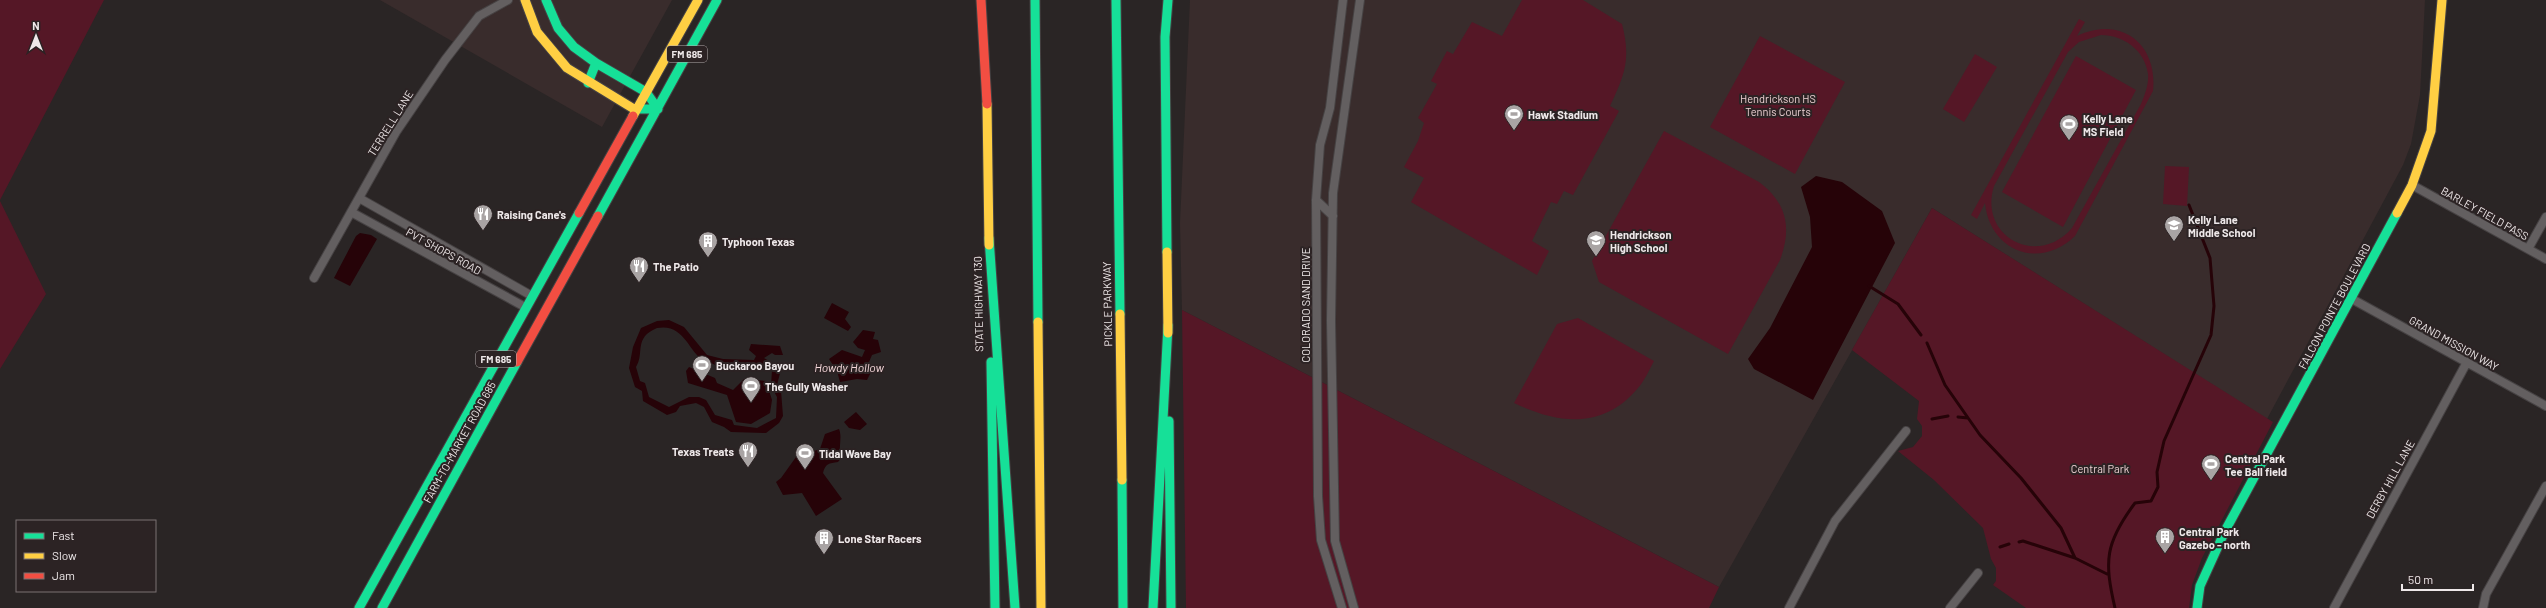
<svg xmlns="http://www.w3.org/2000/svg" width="2546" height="608" font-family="Barlow,sans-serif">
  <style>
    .built { fill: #392c2c }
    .green { fill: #551726; fill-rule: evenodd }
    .water { fill: #260308; fill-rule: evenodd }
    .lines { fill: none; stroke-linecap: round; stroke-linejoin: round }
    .stream { stroke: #260308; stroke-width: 3 }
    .street-casing { stroke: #464243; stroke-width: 10 }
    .fast-casing { stroke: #464243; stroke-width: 11 }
    .slow-casing { stroke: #464243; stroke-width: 11 }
    .jam-casing { stroke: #464243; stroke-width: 11 }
    .street { stroke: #635f60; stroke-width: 8 }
    .fast { stroke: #16e098; stroke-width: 9 }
    .slow { stroke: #ffcf43; stroke-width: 9 }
    .jam { stroke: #f24e42; stroke-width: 9 }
    .labels { text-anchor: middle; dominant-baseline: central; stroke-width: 4; stroke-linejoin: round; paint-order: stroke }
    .shield { fill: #2c2324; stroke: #b4adae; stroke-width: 1 }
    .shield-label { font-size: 10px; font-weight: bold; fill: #eee8e9 }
    .park-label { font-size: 11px; fill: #edd1d3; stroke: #2c2324 }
    .poi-label { font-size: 11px; font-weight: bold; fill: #eee8e9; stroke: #2c2324; text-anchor: start }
    .street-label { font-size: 11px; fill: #eee8e9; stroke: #2c2324 }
    .water-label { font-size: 12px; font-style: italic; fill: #f4d8da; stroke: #2c2324 }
  </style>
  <rect width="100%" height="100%" fill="#2a2525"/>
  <path class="built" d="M380,0H672L602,127Z
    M1190,0H2425L2420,95L2411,144L2403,165L2267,419L1932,208L1719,587L1182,310L1180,223Z"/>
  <path class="green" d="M0,0H104L0,200Z
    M1522,0H1583L1622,24C1631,59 1625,74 1610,106L1619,111L1573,195L1564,191L1557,204L1551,202L1532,241L1549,251L1537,275L1411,202L1424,178L1404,167L1418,141L1424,123L1418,118L1437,84L1431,81L1447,51L1453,54L1472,22L1502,36Z
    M2079,19L2085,22L2077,36C2121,15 2158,44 2153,91L2075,236C2040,270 1990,252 1985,203L1977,219L1971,215ZM2101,35C2123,35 2145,50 2148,74C2149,84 2145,94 2141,104L2072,228C2038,268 1978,237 1994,186L2068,52L2079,42Z
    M1760,36L1845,82L1795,174L1710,127Z
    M1975,54L1997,67L1964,122L1943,109Z
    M2076,56L2136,90L2063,227L2002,192Z
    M1664,131L1759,182C1787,203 1792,228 1780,260L1728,354L1599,282L1592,261Z
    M2165,166L2189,167L2187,206L2163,204Z
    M0,201L46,294L0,369Z
    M1932,208L2273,422L2202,558L2192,585L2189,608H2026L1993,585L1996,581V568L1991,559L1983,528L1934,480L1898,451L1913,447L1922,436V426L1917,419L1919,401L1852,350Z
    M1182,310L1719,587L1709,608H1186Z
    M1578,318L1654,361C1649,370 1645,380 1638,388C1603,430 1558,424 1514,403L1557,324Z"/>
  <path class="water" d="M1816,176L1842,182L1882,211L1895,243L1813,400L1754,369L1748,359L1770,328L1812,247L1810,217L1801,187Z
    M360,233L371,235L377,239L350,286L334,278L356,236Z
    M832,303L849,312L845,319L851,327L848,331L824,318Z
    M669,320L684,327L707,355L723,359L754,360L756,356L749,350L751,344L780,346L783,355H775L772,353L764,358L774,364L780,373L777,385L781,391L783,416L779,423L766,433L731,432L724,427L712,422L704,407L696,403L680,406L676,412L667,415L643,401L642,391L635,387L629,368L633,347L641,328L657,321ZM657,328C684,323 688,351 704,361H708L715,365L768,367L772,370L771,386L777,397L776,418L757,428L734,425L732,420L715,415L706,400L699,397H689L669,407L649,397L645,383L640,381L636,367C645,353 633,338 657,328Z
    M863,330L875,332L873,339L878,340L881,352L872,355L869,362L873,368L867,380L857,379L840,382L837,371L829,359L842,350L862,357L865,350L858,348L853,342Z
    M689,367L715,378L717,383L733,390L744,379L766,381L772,400L770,413L751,424L736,422L727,395L688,383L686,371Z
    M856,412L867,424L860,430L849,428L844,422Z
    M839,429C843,439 837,447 842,457L838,462C829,463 825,464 823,473L842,499L816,516L802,493L783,495L776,482L781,478L796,457L820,449L825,434Z"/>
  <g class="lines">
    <path class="stream" d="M1869,286L1898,304L1921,335
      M1927,343L1945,385L1980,435L2021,478L2061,528L2075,558L2107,574
      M1958,417L1968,418
      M1932,419L1948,416
      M2019,542L2023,541L2075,558
      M2000,547L2009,544
      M2115,608C2104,561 2105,543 2135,503L2151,501L2158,487L2157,472L2164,441L2211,335L2214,306L2210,258L2189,205"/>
    <defs>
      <path id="street" d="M2412,185L2546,259
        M359,198L532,296
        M1316,200L1333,216
        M351,212L525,307
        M2528,249L2546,217
        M314,278L396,132L445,60L479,16L508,0
        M2352,299L2546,406
        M1342,608L1321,540L1318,496L1316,200L1320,145L1330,108L1343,0
        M1354,608L1335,541L1331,321L1333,193L1360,0
        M1789,608L1835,521L1906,431
        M1950,608L1978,573
        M2334,608L2467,362
        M2483,608L2486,594L2546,486"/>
      <path id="fast" d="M546,0L558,28L574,47L596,63L646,92L658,109H634
        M1035,0L1038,322
        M1116,0L1120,314
        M588,83L596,63
        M598,216L717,0
        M989,238L1015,608
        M1167,252L1165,37L1168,0
        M991,362L995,608
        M1169,421L1171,608
        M1122,480L1123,608
        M359,608L579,213
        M382,608L517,362
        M1153,608L1168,325
        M2197,608L2200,586L2225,531L2397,213"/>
      <path id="slow" d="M525,0L537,32L567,68L634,109
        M987,104L989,245
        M633,116L698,0
        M2397,213L2412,185L2431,131L2442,0
        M1167,252L1168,333
        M1120,314L1122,480
        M1038,322L1041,608"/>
      <path id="jam" d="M981,0L987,104
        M579,213L633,116
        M517,362L598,216"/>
    </defs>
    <use href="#street" class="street-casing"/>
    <use href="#fast" class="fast-casing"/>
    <use href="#slow" class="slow-casing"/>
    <use href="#jam" class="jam-casing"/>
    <use href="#street" class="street"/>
    <use href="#fast" class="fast"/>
    <use href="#slow" class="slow"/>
    <use href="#jam" class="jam"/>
  </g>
  <defs>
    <symbol id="stadium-pin" viewBox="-11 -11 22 30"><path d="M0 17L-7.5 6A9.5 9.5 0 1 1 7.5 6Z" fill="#a9a4a4" stroke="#2c2324"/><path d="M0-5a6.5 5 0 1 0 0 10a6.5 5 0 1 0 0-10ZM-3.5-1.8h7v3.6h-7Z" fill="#fff"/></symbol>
    <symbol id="restaurant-pin" viewBox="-11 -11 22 30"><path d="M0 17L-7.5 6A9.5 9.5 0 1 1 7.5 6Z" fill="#a9a4a4" stroke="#2c2324"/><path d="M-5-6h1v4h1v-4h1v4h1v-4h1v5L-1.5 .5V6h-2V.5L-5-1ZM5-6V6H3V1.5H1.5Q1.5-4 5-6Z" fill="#fff"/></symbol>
    <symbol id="school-pin" viewBox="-11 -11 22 30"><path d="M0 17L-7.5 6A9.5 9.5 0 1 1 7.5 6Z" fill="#a9a4a4" stroke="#2c2324"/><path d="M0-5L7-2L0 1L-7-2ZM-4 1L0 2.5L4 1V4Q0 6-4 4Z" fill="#fff"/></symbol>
    <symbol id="building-pin" viewBox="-11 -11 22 30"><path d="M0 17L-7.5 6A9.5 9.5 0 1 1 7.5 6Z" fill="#a9a4a4" stroke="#2c2324"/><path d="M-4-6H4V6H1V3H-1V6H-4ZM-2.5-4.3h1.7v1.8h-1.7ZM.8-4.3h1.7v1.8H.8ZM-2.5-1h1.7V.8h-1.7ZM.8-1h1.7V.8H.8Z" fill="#fff"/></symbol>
  </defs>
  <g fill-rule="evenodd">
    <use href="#stadium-pin" x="1503" y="103" width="22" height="30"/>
    <use href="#stadium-pin" x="2058" y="113" width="22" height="30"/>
    <use href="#restaurant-pin" x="472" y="203" width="22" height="30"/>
    <use href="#school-pin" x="2163" y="214" width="22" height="30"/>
    <use href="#school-pin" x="1585" y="229" width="22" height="30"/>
    <use href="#building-pin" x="697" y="230" width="22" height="30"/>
    <use href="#restaurant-pin" x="628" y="255" width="22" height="30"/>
    <use href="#stadium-pin" x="691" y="354" width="22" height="30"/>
    <use href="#stadium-pin" x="740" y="375" width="22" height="30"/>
    <use href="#restaurant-pin" x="737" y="440" width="22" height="30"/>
    <use href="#stadium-pin" x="794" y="442" width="22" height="30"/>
    <use href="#stadium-pin" x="2200" y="453" width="22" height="30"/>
    <use href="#building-pin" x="2154" y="526" width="22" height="30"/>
    <use href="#building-pin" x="813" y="527" width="22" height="30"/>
  </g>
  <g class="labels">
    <g class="shield">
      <rect x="667" y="46" width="40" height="16" rx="3"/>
      <rect x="476" y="351" width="40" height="16" rx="3"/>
    </g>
    <g class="shield-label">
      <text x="687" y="54">FM 685</text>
      <text x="496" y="359">FM 685</text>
    </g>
    <g class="park-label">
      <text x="1778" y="98">Hendrickson HS<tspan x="1778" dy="13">Tennis Courts</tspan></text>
      <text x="2100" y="468">Central Park</text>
    </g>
    <g class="poi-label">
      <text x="1528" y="114">Hawk Stadium</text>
      <text x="2083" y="118">Kelly Lane<tspan x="2083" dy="13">MS Field</tspan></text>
      <text x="497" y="214">Raising Cane's</text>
      <text x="2188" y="219">Kelly Lane<tspan x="2188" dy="13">Middle School</tspan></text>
      <text x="1610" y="234">Hendrickson<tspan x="1610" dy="13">High School</tspan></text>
      <text x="722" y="241">Typhoon Texas</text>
      <text x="653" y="266">The Patio</text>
      <text x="716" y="365">Buckaroo Bayou</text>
      <text x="765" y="386">The Gully Washer</text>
      <text x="734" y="451" text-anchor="end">Texas Treats</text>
      <text x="819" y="453">Tidal Wave Bay</text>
      <text x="2225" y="458">Central Park<tspan x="2225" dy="13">Tee Ball field</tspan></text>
      <text x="2179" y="531">Central Park<tspan x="2179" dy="13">Gazebo - north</tspan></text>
      <text x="838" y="538">Lone Star Racers</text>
    </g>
    <g class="street-label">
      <text transform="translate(390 123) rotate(-58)">TERRELL LANE</text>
      <text transform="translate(2485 213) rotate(29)">BARLEY FIELD PASS</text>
      <text transform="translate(444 251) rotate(29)">PVT SHOPS ROAD</text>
      <text transform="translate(978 304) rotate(-91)">STATE HIGHWAY 130</text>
      <text transform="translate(1107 304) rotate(-91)">PICKLE PARKWAY</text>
      <text transform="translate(1305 305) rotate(-90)">COLORADO SAND DRIVE</text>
      <text transform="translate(2334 306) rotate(-62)">FALCON POINTE BOULEVARD</text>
      <text transform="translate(2454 343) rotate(29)">GRAND MISSION WAY</text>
      <text transform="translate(459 442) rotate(-61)">FARM-TO-MARKET ROAD 685</text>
      <text transform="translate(2390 479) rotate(-61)">DERBY HILL LANE</text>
    </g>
    <g class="water-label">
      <text x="849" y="367">Howdy Hollow</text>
    </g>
  </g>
  <rect x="16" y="520" width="140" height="72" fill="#2c2324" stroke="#7a7273"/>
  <rect x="24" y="533" width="20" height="6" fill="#16e098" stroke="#7a7273"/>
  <text x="52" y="540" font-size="12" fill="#eee8e9">Fast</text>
  <rect x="24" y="553" width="20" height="6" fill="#ffcf43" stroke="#7a7273"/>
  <text x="52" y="560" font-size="12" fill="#eee8e9">Slow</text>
  <rect x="24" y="573" width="20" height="6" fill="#f24e42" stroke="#7a7273"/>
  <text x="52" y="580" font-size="12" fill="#eee8e9">Jam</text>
  <g transform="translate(36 36)" stroke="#2c2324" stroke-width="3" paint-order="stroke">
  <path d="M0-3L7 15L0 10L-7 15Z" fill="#eee8e9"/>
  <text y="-6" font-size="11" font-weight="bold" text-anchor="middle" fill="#eee8e9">N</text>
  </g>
  <path d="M2402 584v6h71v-6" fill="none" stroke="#eee8e9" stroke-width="2"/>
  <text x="2408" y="584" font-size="12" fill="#eee8e9" stroke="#2c2324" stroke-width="3" paint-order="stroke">50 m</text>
</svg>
